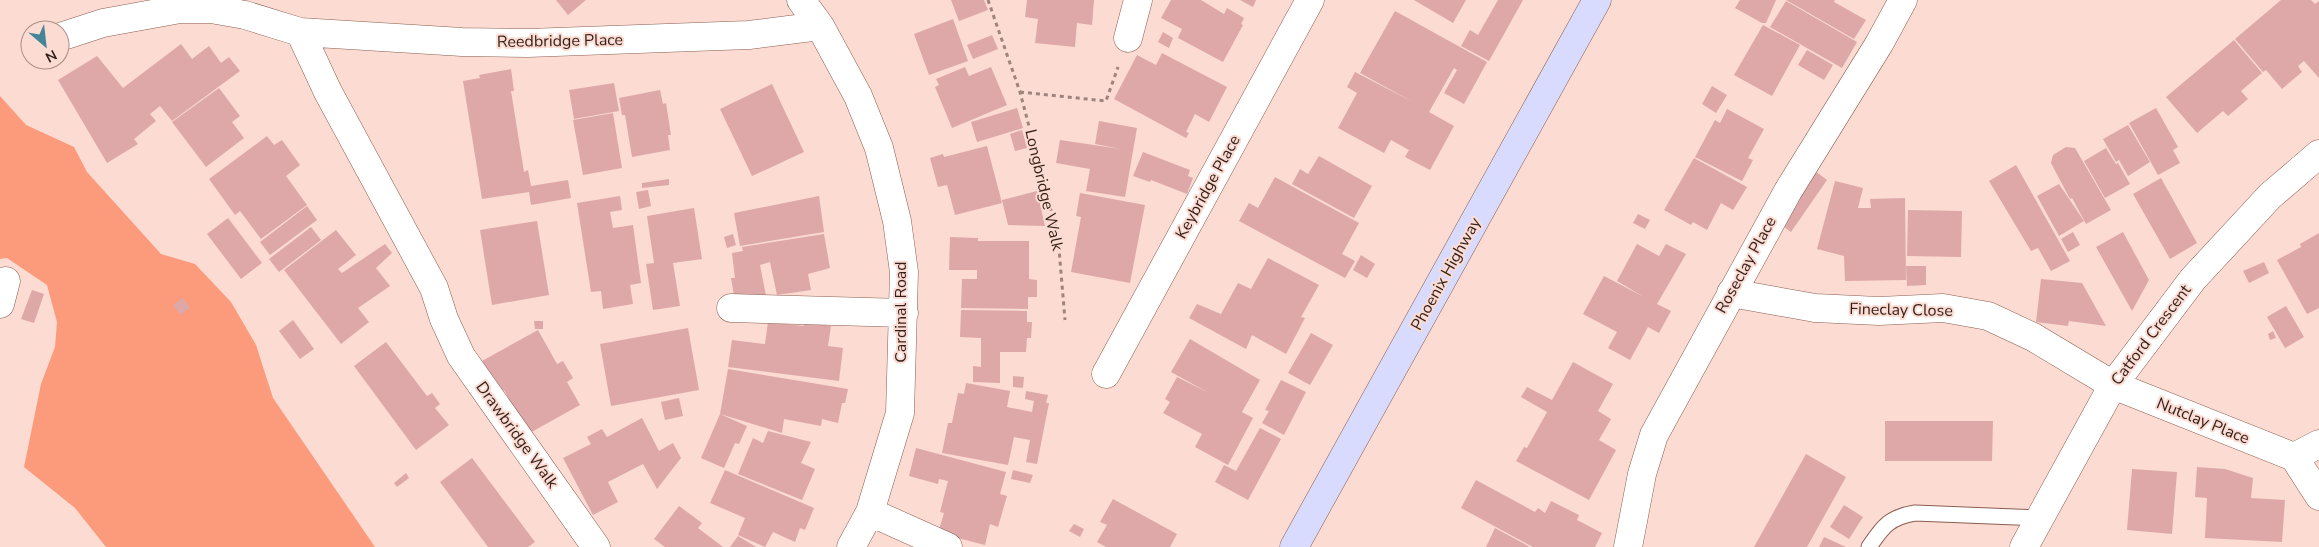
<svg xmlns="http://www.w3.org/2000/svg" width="2319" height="547" font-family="'Nunito Sans',sans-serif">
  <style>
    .green { fill: #fc9a7c }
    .building { fill: #dea8a9 }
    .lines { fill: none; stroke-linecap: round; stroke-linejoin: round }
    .lane-casing { stroke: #8b5e50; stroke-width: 17 }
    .street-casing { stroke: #8b5e50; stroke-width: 29 }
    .secondary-casing { stroke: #8b5e50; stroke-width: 29 }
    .path { stroke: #9e847d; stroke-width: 3; stroke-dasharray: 4 4; stroke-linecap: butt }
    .lane { stroke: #fff; stroke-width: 15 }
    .street { stroke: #fff; stroke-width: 28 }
    .secondary { stroke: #d8dbfe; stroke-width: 28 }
    .labels { text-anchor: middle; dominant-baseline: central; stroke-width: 4; stroke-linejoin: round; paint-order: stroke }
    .street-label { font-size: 16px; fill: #321f19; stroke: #fbdbd2 }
  </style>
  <rect width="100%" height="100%" fill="#fbdbd2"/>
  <path class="green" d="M0,96L26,125L74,147L87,172L161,254L195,264L231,302L256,345L273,398L375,547H106L75,508L24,467L41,384L55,347L57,322L47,285L7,258L0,259Z"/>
  <path class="building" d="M556,0H586L568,15Z
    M951,0H984L988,10L959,21Z
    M1027,0H1094L1092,25L1077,23L1075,47L1035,43L1038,19L1025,17Z
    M1171,0H1201L1224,14L1227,8L1244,18L1241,24L1243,25L1223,62L1178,38L1182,29L1161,18Z
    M1240,0H1256L1253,7Z
    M1414,0H1466L1453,23Z
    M1498,0H1523L1489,61L1461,46L1470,30L1478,35Z
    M1740,0H1776L1766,23H1762L1735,8Z
    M1786,0H1835L1834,2L1866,20L1854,39Z
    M2281,0H2311L2315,4L2319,1V78L2304,61L2298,66L2302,72L2282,89L2266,70L2263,72L2235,39Z
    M1786,1L1857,42L1842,68L1770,27Z
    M1395,11L1487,62L1464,104L1444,93L1457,70L1454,68L1429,112L1454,126L1430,170L1405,157L1409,150L1391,140L1384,153L1338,128L1357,93L1347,87L1355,72L1413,102L1360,73Z
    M953,19L968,61L929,75L914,34Z
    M1763,25L1800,45L1772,96L1734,75Z
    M1163,32L1173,38L1169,48L1158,42Z
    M992,35L998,49L973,59L967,45Z
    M2234,40L2262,73L2241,91L2248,99L2228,116L2223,111L2197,133L2166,97Z
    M181,44L192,59L209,46L221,63L229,57L240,71L172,121L160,106L150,114L156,121L134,139L138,144L107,163L58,80L97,56L123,88Z
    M1807,50L1833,65L1824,80L1798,65Z
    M1162,53L1227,87L1209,122L1195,114L1186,132L1189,133L1186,138L1114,99L1137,55L1156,65Z
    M965,67L969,76L991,67L1007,105L952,128L935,87L939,85L936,79Z
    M511,69L514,91H511L524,172L528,170L531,186L568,180L571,198L531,205L529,192L482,199L463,81L480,78L479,75Z
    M614,83L619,111L574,119L569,90Z
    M772,84L804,152L752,176L720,109Z
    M1712,86L1727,95L1716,113L1702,104Z
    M219,88L240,116L232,122L244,138L206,167L172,122Z
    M660,90L663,104L666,103L671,135H668L670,150L632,157L625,115H622L619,98Z
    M1017,108L1023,128L977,142L971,122Z
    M2156,108L2178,147L2173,150L2180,163L2158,175L2129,123Z
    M1727,109L1764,129L1748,158L1753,160L1742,181L1695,157L1715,120L1720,123Z
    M613,113L622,168L583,175L573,120Z
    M1099,121L1137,128L1125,197L1086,191L1090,169L1056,163L1060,140L1121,149L1095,144Z
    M2128,125L2150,162L2128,176L2119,160L2116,162L2103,139Z
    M1022,130L1027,148L1015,151L1010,134Z
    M267,136L274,145L282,140L300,165L286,176L307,205L261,239L240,211L235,215L209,179Z
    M987,146L1002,203L955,215L947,185L938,187L930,158L943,154L944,157Z
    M2066,147L2075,148L2111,210L2086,224L2072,198L2070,199L2051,163L2053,155Z
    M2106,148L2116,164L2118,163L2130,184L2105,198L2084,161Z
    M1143,152L1190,170L1188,176L1193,178L1187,194L1151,180L1150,182L1133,176Z
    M1319,156L1372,186L1354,218L1292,184L1300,169L1308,174Z
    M1694,158L1747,187L1733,210L1721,203L1707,230L1693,222L1691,225L1664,210Z
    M2016,165L2070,261L2051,271L2038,248L2031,251L1989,181Z
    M1815,171L1827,180L1791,232L1779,223Z
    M1275,177L1359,223L1342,254L1355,261L1345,278L1239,221L1249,203L1258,208Z
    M2161,178L2197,243L2170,259L2133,194Z
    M669,179V185L642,188V183Z
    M1835,181L1863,188L1858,208H1871L1870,199L1905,198L1906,280L1845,281L1844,256L1817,249Z
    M2059,184L2084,221L2059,236L2037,196Z
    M648,190L651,206L639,209L636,192Z
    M1037,191L1045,226L1008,225L1002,200Z
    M1080,193L1145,205L1130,283L1071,272L1081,217L1076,216Z
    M620,196L622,210L610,212L613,228L633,225L641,283L630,285L633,304L603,309L601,291L591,292L577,203Z
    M819,196L824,232L740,246L734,213Z
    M307,206L317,220L270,255L260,242Z
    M694,208L702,259L673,263L680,306L653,310L646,264L654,263L647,216Z
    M1908,210L1962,211L1961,257L1907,256Z
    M1638,214L1650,220L1645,229L1633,223Z
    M228,218L262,263L241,279L207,234Z
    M537,221L549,295L492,305L480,230Z
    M311,227L321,240L279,272L269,259Z
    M336,230L356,255L338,269L342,273L385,244L392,253L376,268L390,286L358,308L369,322L341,344L284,270Z
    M2073,232L2080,245L2068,252L2061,239Z
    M2123,232L2149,280L2132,311L2096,247Z
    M2319,233V308L2307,314L2277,260L2301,247L2300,244Z
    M733,234L736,245L727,248L724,237Z
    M824,234L830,268L808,274L811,290L777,295L770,262L760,265L766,296L734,295L731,278H735L732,253L743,251L742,247Z
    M950,237L978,238V241H1029V279L1037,280V297H1028V309L961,308L962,279H977V270H949Z
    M1637,244L1659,256L1666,244L1686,254L1657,304L1671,311L1659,333L1648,327L1630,360L1608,348L1617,332L1583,314L1604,276L1644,297L1617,281Z
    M1361,255L1375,264L1367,278L1353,270Z
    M1268,258L1319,285L1301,317L1305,318L1286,354L1252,335L1246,349L1189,318L1197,304L1221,314L1238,283L1251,289Z
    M2264,262L2269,273L2249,283L2243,271Z
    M1906,266H1926V285L1907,286Z
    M2041,279L2082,283L2106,326L2069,321L2068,326L2036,322Z
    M32,290L44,294L34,323L21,319Z
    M183,298L190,308L180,315L173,305Z
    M2286,306L2304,337L2285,348L2267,317Z
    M961,310L1027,311V322H1032L1031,338H1027L1026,352H1000V383L973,382V366L981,367V338L960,337Z
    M293,320L314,349L300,359L279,331Z
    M534,321H543V329H535Z
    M768,322L804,326V322L831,326L828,346L843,348L839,381L728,367L732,340L765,344Z
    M688,328L699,390L611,406L600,344Z
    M538,330L557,364L563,361L573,378L567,382L580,405L528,434L504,390L499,393L482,361Z
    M2273,331L2276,338L2270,340L2268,334Z
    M1311,333L1333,345L1310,385L1288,373Z
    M1190,339L1260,380L1242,412L1253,418L1228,465L1195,447L1202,434L1163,413L1170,402L1165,399L1177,377L1209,393L1171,372Z
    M386,342L430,400L427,396L432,393L440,404L435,408L449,425L416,450L354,366Z
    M1573,362L1613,384L1598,411L1611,419L1599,440L1616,450L1589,500L1516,461L1524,447L1527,448L1547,412L1521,397L1527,387L1552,400Z
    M728,369L848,389L845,403H842L838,423L822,419L821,426L784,419L782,433L720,414Z
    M1013,376L1024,377L1023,388L1013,387Z
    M1281,380L1306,392L1284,435L1262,423L1269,411L1265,410Z
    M966,383L1010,391L1007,407L1032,412L1034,401L1025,399L1026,391L1048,395L1046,403H1049L1037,464L1026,462L1030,440L1014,437L1008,465L942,453L948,423H952L958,393L964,394Z
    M679,398L683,416L665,420L661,402Z
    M720,414L747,426L739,444L735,443L724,468L701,458Z
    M642,418L659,451L673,443L681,458L657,489L643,464L608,482L618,502L593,515L563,458L591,444L587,437L602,429L607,437Z
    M1885,421H1993L1992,461H1885Z
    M1260,428L1281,439L1248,500L1215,482L1224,465L1236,471Z
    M768,431L811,442L801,463L815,469L802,500L738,474L753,438L763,443Z
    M916,448L1006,472L1000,494L1007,496L998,527L990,524L985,545L938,533L944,513L940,512L948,481L939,479L938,484L909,476Z
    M1806,454L1846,477L1807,547H1754Z
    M472,458L535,542L528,547H488L440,482Z
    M2197,467L2225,469L2253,478L2251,498L2285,500L2282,542L2205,538L2207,498L2195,497Z
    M2132,469L2177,472L2172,534L2127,530Z
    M725,470L814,508L805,530L800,528L795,542L773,532L765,547L738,535L745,518L710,503Z
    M1013,470L1033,475L1030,483L1011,479Z
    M406,473L409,478L397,487L394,483Z
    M1476,480L1535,512L1538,508L1545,513L1551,501L1579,515L1577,520L1602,533L1595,547H1533L1461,508Z
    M1113,499L1177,534L1170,547H1106L1097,542L1107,525L1100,522Z
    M1844,505L1863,517L1849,539L1830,527Z
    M679,506L702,523L698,528L723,547H665L654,539Z
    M1074,524L1084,529L1080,537L1069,531Z
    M1495,528L1530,547H1486Z
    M738,536L756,547H730Z
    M1824,537L1846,547H1819Z"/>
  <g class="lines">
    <defs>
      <path id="lane" d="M1869,547C1883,526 1890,517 1915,513L2040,518"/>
      <path id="street" d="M801,0L820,26L858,96L879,148L897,221L904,272L900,413L870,512L851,547
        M300,32L328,92L434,288L444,319L461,356L596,547
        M60,37L103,23L180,9H211L245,15L300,32L462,42L528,43L749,35L820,26
        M1128,38L1138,0
        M1731,293L1815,308L1879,311L1943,308L1988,316L2033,337L2113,385L2294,457L2319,444
        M0,304L6,281
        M731,308L904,313
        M1106,374L1310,0
        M2294,457L2319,496
        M870,512L948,547
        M1628,547L1642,474L1654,435L1788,191L1879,44L1903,0
        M2024,547L2113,385L2193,279L2270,196L2319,154"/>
      <path id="secondary" d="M1294,547L1597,0"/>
    </defs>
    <use href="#lane" class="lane-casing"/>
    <use href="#street" class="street-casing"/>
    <use href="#secondary" class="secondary-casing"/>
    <path class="path" d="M988,0L1020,92L1058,237L1065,320
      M1020,92L1106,101L1118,67"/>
    <use href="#lane" class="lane"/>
    <use href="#street" class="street"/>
    <use href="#secondary" class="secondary"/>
  </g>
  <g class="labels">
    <g class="street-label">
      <text transform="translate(560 41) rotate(-1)">Reedbridge Place</text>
      <text transform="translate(1208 187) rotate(-61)">Keybridge Place</text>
      <text transform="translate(1044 190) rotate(77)">Longbridge Walk</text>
      <text transform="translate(1746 265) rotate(-61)">Roseclay Place</text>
      <text transform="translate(1446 274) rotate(-61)">Phoenix Highway</text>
      <text transform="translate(1901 310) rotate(1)">Fineclay Close</text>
      <text transform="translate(901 312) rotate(-90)">Cardinal Road</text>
      <text transform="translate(2151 335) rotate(-53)">Catford Crescent</text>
      <text transform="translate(2203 421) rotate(22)">Nutclay Place</text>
      <text transform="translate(517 435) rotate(54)">Drawbridge Walk</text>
    </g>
  </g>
  <g transform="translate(45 45) rotate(152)"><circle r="24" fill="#fbdbd2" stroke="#ab9088"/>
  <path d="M0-4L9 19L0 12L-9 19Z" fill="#448697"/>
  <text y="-8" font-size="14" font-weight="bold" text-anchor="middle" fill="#321f19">N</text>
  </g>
</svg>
